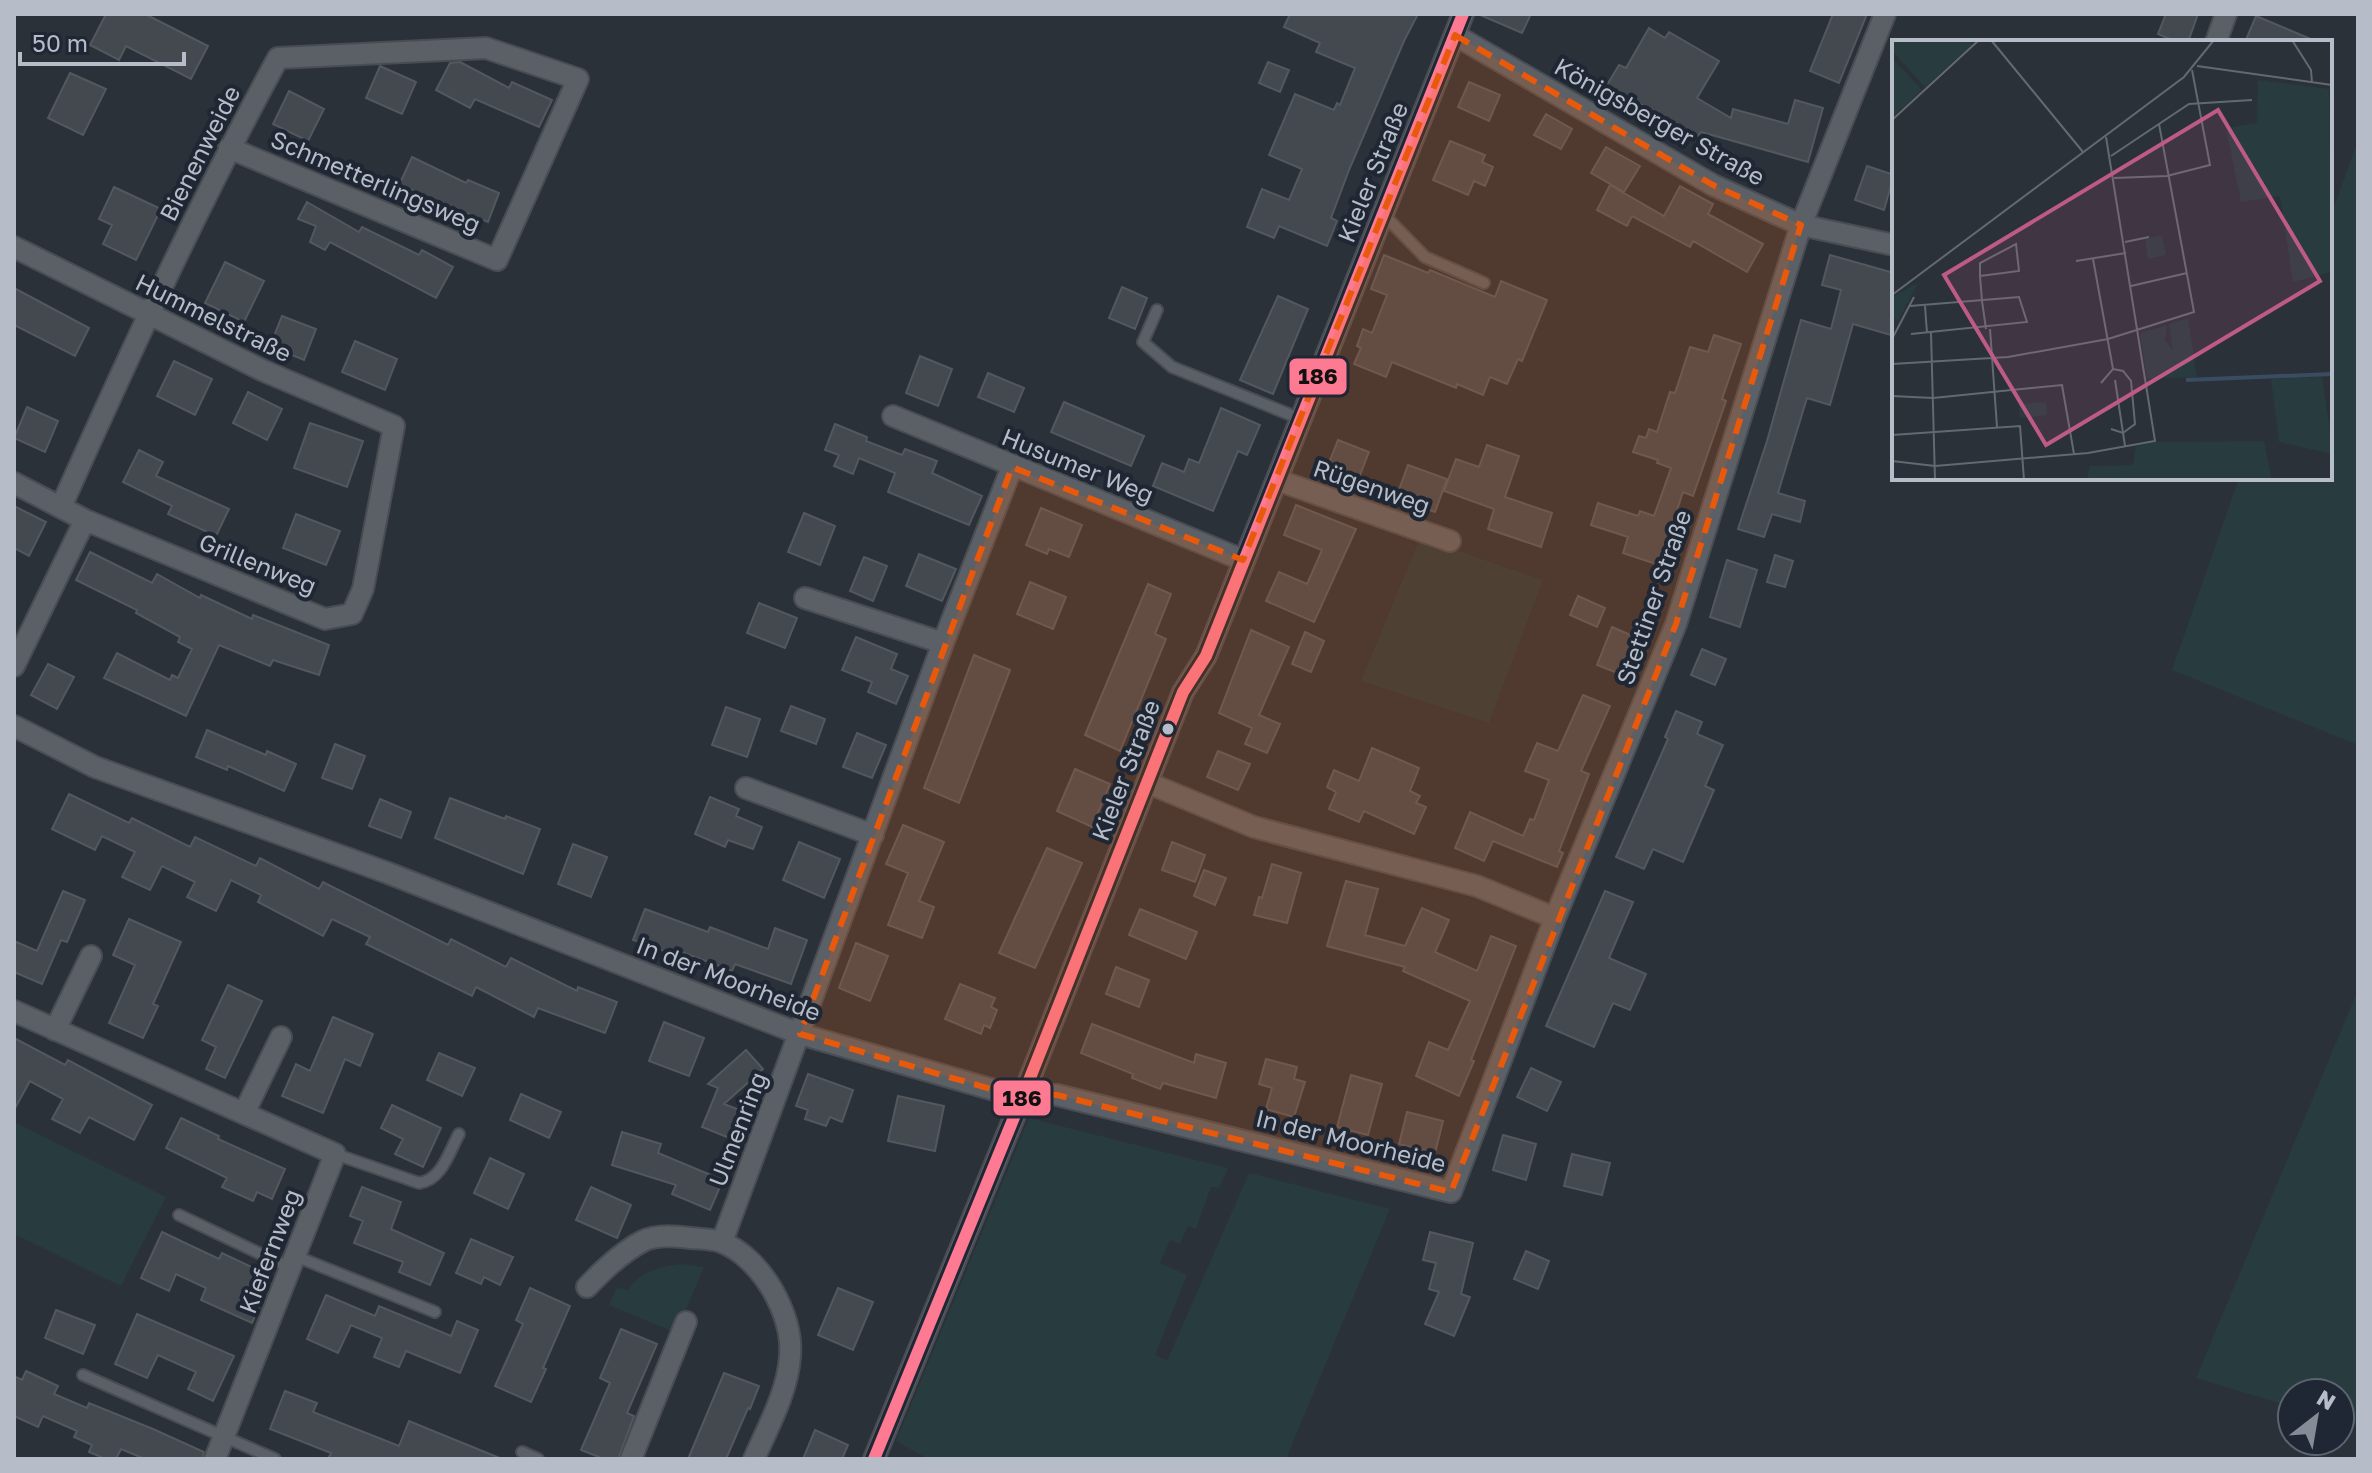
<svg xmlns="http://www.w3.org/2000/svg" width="2372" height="1473" font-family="'Golos Text',sans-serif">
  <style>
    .green { fill: #283b3e }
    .building { fill: #43494f; stroke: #53585f; stroke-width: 2 }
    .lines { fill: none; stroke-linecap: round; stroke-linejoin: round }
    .lane-casing { stroke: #494d53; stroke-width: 14 }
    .street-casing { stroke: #494d53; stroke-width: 24 }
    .lane { stroke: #5b5f66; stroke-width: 10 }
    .street { stroke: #5b5f66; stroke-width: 20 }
    .bus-1-casing { stroke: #1e2733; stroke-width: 18 }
    .bus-1 { stroke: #fe7a93; stroke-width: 12 }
    .marked { fill: #e8590c; fill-opacity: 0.2; stroke: #e8590c; stroke-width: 6; stroke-dasharray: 16 10; stroke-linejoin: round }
    .bus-dot { fill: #b6bdc9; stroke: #1e2733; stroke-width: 3 }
    .labels { text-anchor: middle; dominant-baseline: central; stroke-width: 8; stroke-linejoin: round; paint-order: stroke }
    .street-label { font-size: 24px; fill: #b6bdc9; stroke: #1e2733 }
    .inset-river { fill: none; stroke: #3a4c62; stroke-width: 4 }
    .inset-road { fill: none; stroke: #636972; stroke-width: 2 }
    .view { fill: #bd5a87; fill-opacity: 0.15; stroke: #bd5a87; stroke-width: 4 }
    .inset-edge { fill: none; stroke: #b6bdc9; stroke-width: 4 }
    .line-badge { stroke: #1e2733; stroke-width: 3 }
    .pale-badge-label { font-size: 22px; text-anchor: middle; font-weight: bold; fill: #111 }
  </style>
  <rect width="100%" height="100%" fill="#2b3138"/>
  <path class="green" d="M2358,140V745L2172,670L2239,478H2330V218Z
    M1420,538L1543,580L1489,723L1361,681Z
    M2358,990V1426L2340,1421V1393H2292V1407L2196,1378Z
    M1029,1118L1228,1168L1219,1188L1211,1187L1196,1229L1188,1226L1180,1244L1170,1240L1160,1263L1187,1275L1155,1355L1167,1361L1249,1173L1390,1209L1286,1459H928L896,1441Z
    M14,1122L166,1197L121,1286L14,1234Z
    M681,1264L704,1267L676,1333L609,1305L617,1287L628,1290C641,1271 659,1267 681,1264Z"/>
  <path class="building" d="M106,14H145L208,46L191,79L126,46L119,60L90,45Z
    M1290,14H1418L1404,41L1349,170L1331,218L1337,221L1327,246L1279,226L1274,238L1247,227L1262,189L1289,200L1302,169L1269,155L1295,94L1334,110L1337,103L1340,105L1355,68L1316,52L1320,43L1284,27Z
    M1478,14H1531L1522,33Z
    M1833,14H1867L1839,83L1810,71Z
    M2166,14H2198L2188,42H2177L2158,34Z
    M2256,16L2318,42H2245Z
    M1649,28L1665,38L1669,32L1719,61L1697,98L1731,118L1733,109L1788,124L1795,100L1823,108L1808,162L1701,132L1698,136L1607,85L1619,65L1626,68Z
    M460,62L509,88L512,82L552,100L539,127L475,99L470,108L436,90L450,63Z
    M1268,62L1289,70L1280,92L1259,83Z
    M380,66L416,82L402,114L366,98Z
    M70,73L106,89L83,135L48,118Z
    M1469,82L1500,95L1489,121L1458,107Z
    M289,91L324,109L308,141L273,124Z
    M1546,114L1572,129L1561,149L1534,135Z
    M1450,141L1485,155L1482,162L1493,167L1485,186L1474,181L1468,195L1433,180Z
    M1606,147L1640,166L1624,192L1591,173Z
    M412,157L466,183L468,180L499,193L488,222L399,185Z
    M1867,166L1894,175L1884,210L1855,200Z
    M1610,185L1664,216L1680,186L1713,204L1708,214L1763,244L1747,272L1693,241L1690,247L1632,216L1627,226L1597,210Z
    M114,187L161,209L136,260L103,244L112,225L99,219Z
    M307,202L359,232L362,227L419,255L422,250L453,267L436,298L330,242L325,250L310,242L316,226L298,219Z
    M1384,255L1428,273L1430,270L1495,297L1501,281L1547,300L1522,361L1518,359L1507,384L1490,377L1483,395L1457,384L1456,388L1392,362L1386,377L1354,364L1361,348L1357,346L1363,329L1372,333L1387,295L1371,289Z
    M1830,255L1894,273V336L1853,324L1830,405L1807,398L1778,493L1805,501L1800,522L1772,514L1764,537L1738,529L1767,441L1801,320L1831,329L1841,290L1822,285Z
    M225,262L264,281L244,322L205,303Z
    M1122,287L1147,298L1135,329L1109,318Z
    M14,288L89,328L75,356L14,325Z
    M1278,296L1308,309L1273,394L1240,380Z
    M282,316L316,329L304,360L270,346Z
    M1714,335L1741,344L1722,399L1726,401L1693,496L1683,492L1659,565L1623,553L1628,537L1591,525L1598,503L1638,516L1640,511L1654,516L1671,468L1657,463L1658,460L1633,452L1639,436L1646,438L1649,429L1657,432L1670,392L1675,393L1690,347L1708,352Z
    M355,341L397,359L385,390L342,372Z
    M920,356L952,369L938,406L906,393Z
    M174,361L212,379L195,415L157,396Z
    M988,373L1024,388L1014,412L978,397Z
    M248,392L282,409L267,440L233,423Z
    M1064,402L1144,436L1131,466L1051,432Z
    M27,407L58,421L45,452L14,438Z
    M1221,408L1260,425L1247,455L1238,451L1213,511L1153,486L1162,463L1184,472L1189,459L1199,463Z
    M310,423L363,441L347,487L294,468Z
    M835,424L867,437L866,441L902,455L905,449L937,461L932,473L982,496L969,525L888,492L895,473L859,458L853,474L834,466L839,455L825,450Z
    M1338,440L1369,452L1356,485L1325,473Z
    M1487,445L1519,456L1505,497L1552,513L1541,547L1488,529L1494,509L1444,491L1456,459L1479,467Z
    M139,450L163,462L156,476L229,509L216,536L168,514L172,506L123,482Z
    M1408,465L1447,479L1435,512L1396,498Z
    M1296,505L1356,529L1314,622L1266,601L1279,572L1307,584L1322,550L1284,535Z
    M14,506L46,522L29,556L14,548Z
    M1041,508L1082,525L1069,557L1049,549L1047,554L1026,545Z
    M804,513L835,526L820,565L788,552Z
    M296,514L340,531L326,565L283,548Z
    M90,552L152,583L157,574L200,598L201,595L252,619L253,615L329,645L319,675L273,660L270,666L219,645L186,716L104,678L117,653L170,680L172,675L178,678L192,649L178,642L180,637L136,613L137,610L76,580Z
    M919,554L956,569L942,601L906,586Z
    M1775,555L1793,561L1785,587L1767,582Z
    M864,557L887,566L873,601L850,591Z
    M1727,560L1757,570L1740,627L1710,617Z
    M1030,582L1066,597L1053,629L1017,614Z
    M1148,584L1171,594L1155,634L1166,639L1120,751L1085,735Z
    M1578,596L1605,608L1597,627L1570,615Z
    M759,603L797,618L785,648L747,633Z
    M1612,627L1640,639L1625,676L1597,665Z
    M1251,630L1289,647L1259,715L1280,724L1267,753L1245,744L1252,728L1219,713Z
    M1305,632L1324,641L1311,672L1292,664Z
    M856,637L897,654L891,669L908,676L896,704L868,692L872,682L842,670Z
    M1702,649L1726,659L1715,685L1691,675Z
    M974,655L1010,670L959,803L924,788Z
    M48,664L74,677L57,709L31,695Z
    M1583,695L1610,706L1581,771L1589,774L1559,851L1563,853L1557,867L1493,841L1484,861L1455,848L1470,812L1523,836L1530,819L1534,820L1549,780L1525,771L1537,743L1558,751Z
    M791,706L825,719L816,744L781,731Z
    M726,707L760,719L747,757L712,745Z
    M1676,711L1702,722L1697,734L1723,745L1705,786L1714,790L1683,862L1653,849L1644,869L1616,857L1668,739L1665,737Z
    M207,730L266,755L267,751L296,764L284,791L228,766L227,770L196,757Z
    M857,733L886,745L872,778L843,767Z
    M335,744L365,756L352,789L322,778Z
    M1372,748L1419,768L1410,791L1420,796L1416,803L1426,807L1414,834L1364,811L1359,822L1329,809L1336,792L1327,787L1334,770L1359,781Z
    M1218,751L1250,764L1238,790L1207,777Z
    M1075,769L1110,784L1092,827L1057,811Z
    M69,794L129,823L132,818L190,847L195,837L256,866L260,858L319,889L323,882L448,945L451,939L506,967L511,958L577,991L578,987L617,1002L605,1033L538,1008L534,1017L476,987L472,996L366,944L370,937L332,919L323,936L258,902L261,895L231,880L216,911L187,897L195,882L162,866L150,890L122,877L135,852L102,836L95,850L52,829Z
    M710,797L739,809L736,816L762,827L753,849L728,840L725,847L695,834Z
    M450,798L505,819L506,816L540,829L523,874L435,838Z
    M380,799L411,812L401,838L369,826Z
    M903,825L944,842L919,901L934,907L922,938L888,925L908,873L886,864Z
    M799,842L840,859L824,898L783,880Z
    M1172,842L1205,855L1195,882L1162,870Z
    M573,844L607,857L591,897L558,884Z
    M1047,848L1082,863L1035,968L999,953Z
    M1272,864L1301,873L1287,923L1254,915L1259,897L1262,898Z
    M1204,870L1226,878L1215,905L1194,896Z
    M1346,881L1378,889L1365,935L1405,946L1422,908L1449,920L1435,952L1477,971L1491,936L1516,946L1471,1060L1474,1061L1459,1096L1416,1076L1429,1042L1448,1050L1470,1001L1403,971L1405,967L1327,946Z
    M63,891L85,900L67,942L61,940L42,984L14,972V941L37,951Z
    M1605,891L1633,902L1609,958L1646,974L1630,1010L1613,1003L1594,1047L1546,1026Z
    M645,909L708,932L710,927L768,949L775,928L807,940L791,984L735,964L732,971L674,949L672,954L633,940Z
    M1140,909L1197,932L1186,959L1129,935Z
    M129,919L181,942L153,1004L158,1006L143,1038L109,1023L135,965L113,955Z
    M856,943L888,956L870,1001L839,988Z
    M1116,967L1149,980L1139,1007L1106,994Z
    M960,984L995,998L991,1007L997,1010L990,1028L984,1025L981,1034L945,1019Z
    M228,985L262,1001L225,1078L206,1069L216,1047L202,1040Z
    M333,1017L373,1034L360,1066L345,1059L323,1113L282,1096L296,1064L310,1071Z
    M664,1022L704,1038L689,1076L649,1061Z
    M1092,1024L1194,1063L1196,1054L1226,1063L1216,1098L1163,1083L1160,1089L1132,1078L1133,1074L1081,1053Z
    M14,1038L65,1065L68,1060L152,1105L134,1140L89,1117L80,1133L52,1119L63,1099L30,1081L14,1110Z
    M746,1050L763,1069L724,1104L750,1114L739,1142L702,1127L718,1088L708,1084Z
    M439,1053L475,1068L462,1096L427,1080Z
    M1266,1059L1297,1067L1294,1079L1305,1082L1294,1117L1266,1109L1272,1088L1259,1084Z
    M1531,1068L1561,1082L1547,1111L1517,1097Z
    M808,1074L853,1090L842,1122L830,1117L826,1126L805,1119L808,1110L796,1106Z
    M1351,1075L1382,1084L1368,1135L1337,1127Z
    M521,1094L561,1112L549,1138L510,1120Z
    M898,1096L944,1106L935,1151L888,1141Z
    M392,1105L441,1128L423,1167L395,1154L403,1139L381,1128Z
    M1407,1112L1443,1121L1435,1153L1399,1144Z
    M181,1118L219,1136L218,1139L285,1169L272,1199L257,1192L253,1201L222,1187L227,1178L166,1148Z
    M622,1132L661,1144L658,1153L723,1180L710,1210L672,1194L676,1185L612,1165Z
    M1503,1135L1536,1144L1526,1180L1493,1170Z
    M1572,1154L1610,1163L1602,1195L1564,1186Z
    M490,1158L524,1174L508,1209L474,1193Z
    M362,1187L401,1202L391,1229L444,1253L430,1285L399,1272L403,1262L354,1243L363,1221L350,1216Z
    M591,1187L631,1205L617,1238L576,1220Z
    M162,1232L219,1259L222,1253L256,1269L247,1290L263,1298L252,1323L201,1300L206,1288L176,1274L169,1291L141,1278Z
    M1430,1232L1473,1243L1461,1294L1470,1297L1454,1336L1425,1324L1439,1292L1429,1289L1436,1263L1423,1260Z
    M471,1239L513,1257L500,1285L484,1277L481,1284L456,1273Z
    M1526,1251L1549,1261L1538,1289L1514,1279Z
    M530,1288L570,1306L543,1368L546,1369L531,1402L495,1386L523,1324L516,1320Z
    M838,1288L873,1302L853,1350L818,1335Z
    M326,1295L375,1316L379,1306L451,1336L457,1321L478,1330L460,1373L406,1351L399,1367L374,1357L382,1338L351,1325L338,1353L307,1339Z
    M56,1310L95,1325L83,1354L45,1338Z
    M137,1314L234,1356L213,1401L188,1389L196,1372L158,1355L147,1378L115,1364Z
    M621,1329L657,1344L627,1413L634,1416L618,1459H604L581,1450L610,1383L600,1378Z
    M26,1371L58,1386L54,1394L87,1408L89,1403L153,1429L204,1452L202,1459H145L121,1449L116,1459H106L89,1452L92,1445L74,1437L77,1431L43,1416L38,1427L14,1416V1376L22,1380Z
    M724,1373L759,1386L750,1409L748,1408L726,1459H688Z
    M285,1391L317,1403L313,1412L399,1446L409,1421L502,1459H328L331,1453L270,1429Z
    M815,1430L848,1445L842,1459H803Z"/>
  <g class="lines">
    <defs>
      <path id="lane" d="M1383,214L1425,257L1484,283
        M1157,310L1143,342L1172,367L1301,419
        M335,1154L419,1183C442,1180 449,1152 459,1134
        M179,1215L290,1268
        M295,1256L435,1312
        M83,1375L275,1459
        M522,1452L538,1459"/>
      <path id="street" d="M1455,35L1713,185L1801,225L1894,245
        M2216,42L2226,14
        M14,247L264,371L394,426L363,589L352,614L325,619L85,520L14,483
        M893,416L1243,560
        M1277,480L1450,541
        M61,507C129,355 198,205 278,58L486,48L578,79L497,260L229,148
        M805,598L943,643
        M14,666L85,520
        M14,726L95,767L388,873L800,1034L1001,1092L1057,1095L1451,1192L1555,918L1676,624L1801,225L1885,14
        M1148,783L1254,827L1477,886L1555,918
        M746,788L873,835
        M14,1011L335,1154L215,1459
        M55,1030L91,956
        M244,1113L281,1037
        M722,1242L943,643L1012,467
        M587,1287C603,1270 622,1252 643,1241C656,1234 677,1236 691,1238C701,1239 713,1239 721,1242C761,1257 794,1315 790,1356C788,1391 768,1427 754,1459
        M631,1459L686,1322
        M874,1459L1024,1093L1183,692L1206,656L1463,14"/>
    </defs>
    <use href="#lane" class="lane-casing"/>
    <use href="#street" class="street-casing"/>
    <use href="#lane" class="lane"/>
    <use href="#street" class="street"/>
    <defs>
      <path id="bus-1" d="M874,1459L1024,1093L1183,692L1206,656L1463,14"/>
    </defs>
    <use href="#bus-1" class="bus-1-casing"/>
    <use href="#bus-1" class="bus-1"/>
  </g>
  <path class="marked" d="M1455,35L1713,185L1801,225L1676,624L1451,1192L1057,1095L1001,1092L800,1034L1012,467L1243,560Z"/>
  <circle class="bus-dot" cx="1168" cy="729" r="7"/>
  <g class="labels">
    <g class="street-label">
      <text transform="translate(1660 121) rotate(29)">Königsberger Straße</text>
      <text transform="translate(199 153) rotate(-63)">Bienenweide</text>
      <text transform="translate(1372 172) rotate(-68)">Kieler Straße</text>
      <text transform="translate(376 181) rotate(23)">Schmetterlingsweg</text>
      <text transform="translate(214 317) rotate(26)">Hummelstraße</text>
      <text transform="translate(1078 465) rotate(22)">Husumer Weg</text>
      <text transform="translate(1372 486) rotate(19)">Rügenweg</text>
      <text transform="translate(258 563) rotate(22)">Grillenweg</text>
      <text transform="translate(1653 597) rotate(-71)">Stettiner Straße</text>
      <text transform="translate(1125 770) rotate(-69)">Kieler Straße</text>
      <text transform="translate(729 978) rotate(21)">In der Moorheide</text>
      <text transform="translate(737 1129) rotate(-69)">Ulmenring</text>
      <text transform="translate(1351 1140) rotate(14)">In der Moorheide</text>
      <text transform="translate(269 1251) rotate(-69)">Kiefernweg</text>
    </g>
  </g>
  <g transform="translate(1892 40)">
    <rect width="440" height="440" fill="#2b3138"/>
    <path d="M0,0H76L80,5L33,47L0,11ZM0,18L30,50L0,77ZM366,40L437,49L440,232L401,242L388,156L349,162L334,88L365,83ZM270,195L274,215L256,219L253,199ZM26,243L6,281L0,277V257ZM296,278L305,337L255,339L248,293L275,285L273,300L281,311L277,284ZM430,337L440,402V414L387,402L379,339ZM154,362L155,375L128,378L127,364ZM372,401L380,440H151L195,439L198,426L241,425L244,406L264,402Z" fill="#283b3e"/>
    <path class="inset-river" d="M294,340L440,334"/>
    <path class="inset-road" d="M99,0L191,112M400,0L419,30L420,43M305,26L440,45M0,80L87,0M219,116L297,64L360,60M222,138L275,136L318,125L300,30M233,202L257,197M201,219L221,329M184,221L234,213M88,236L127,231L124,204L88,223V236L90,261L94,289M239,246L295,233M0,255L292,37L322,0M18,266L127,257L135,282L19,294M33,266L35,293M98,289L105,387M39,293L43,440M0,299L22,257M0,324L116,317L216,299L302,272L267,84M223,340L233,406M209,343L221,329L231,331L239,341L243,384L231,393L219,389M0,356L41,358L170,345L182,414M0,395L128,386L132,440M0,421L43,426L196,413L263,401L214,97"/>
    <path class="view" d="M326,70L428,241L154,405L52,235Z"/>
    <rect width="440" height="440" class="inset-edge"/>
  </g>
  <g class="line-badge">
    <rect x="1288" y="357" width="60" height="39" rx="8" fill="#fe7a93"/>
    <rect x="992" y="1079" width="60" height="38" rx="8" fill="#fe7a93"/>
  </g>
  <g class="pale-badge-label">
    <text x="1318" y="384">186</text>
    <text x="1022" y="1106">186</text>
  </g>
  <rect width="2372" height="1473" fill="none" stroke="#b6bdc9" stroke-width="32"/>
  <g transform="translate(2316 1417) rotate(31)"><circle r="38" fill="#1e2733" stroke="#5b636f" stroke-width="2"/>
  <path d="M0-6L14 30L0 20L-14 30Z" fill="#858c96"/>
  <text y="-12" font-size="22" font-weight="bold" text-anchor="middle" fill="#b6bdc9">N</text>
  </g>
  <path d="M20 52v12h164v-12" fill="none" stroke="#b6bdc9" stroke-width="4"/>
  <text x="32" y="52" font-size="24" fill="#b6bdc9" stroke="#1e2733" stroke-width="6" paint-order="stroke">50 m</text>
</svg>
